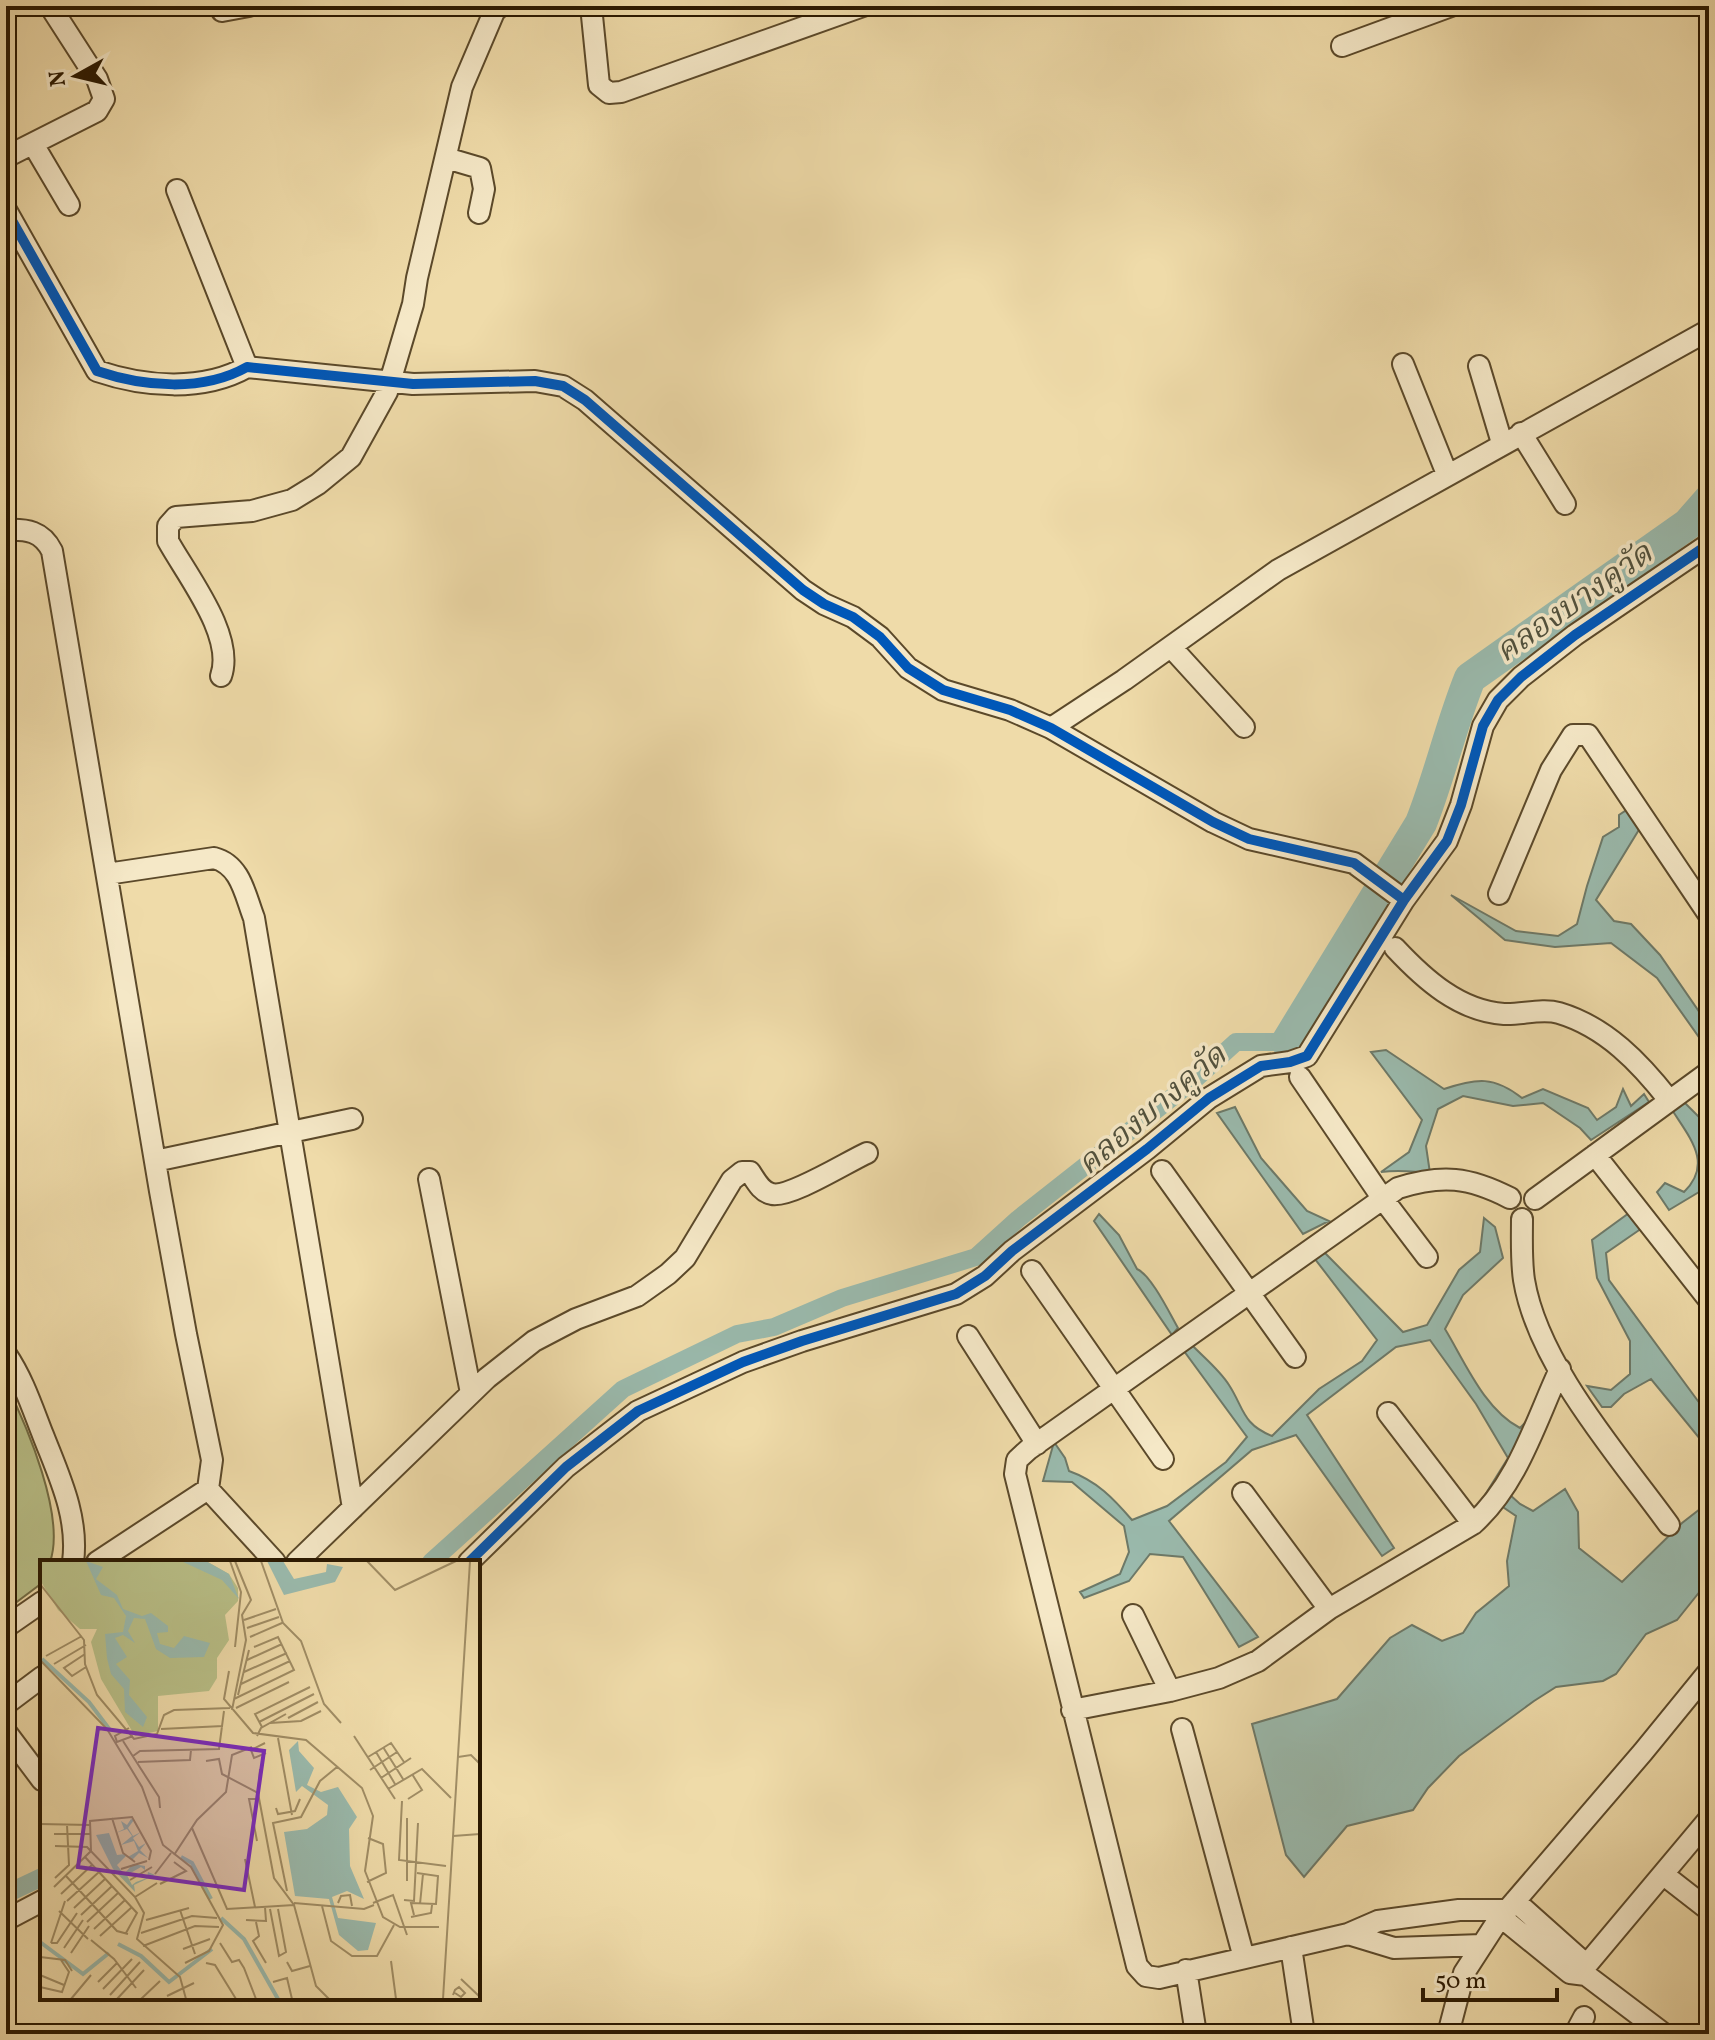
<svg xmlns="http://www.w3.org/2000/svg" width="1715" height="2040" font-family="Vollkorn,'Noto Serif Thai',serif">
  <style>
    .green { fill: #b9c088; stroke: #726c44; stroke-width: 2 }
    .water { fill: #9abaad; stroke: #6d7968; stroke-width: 2 }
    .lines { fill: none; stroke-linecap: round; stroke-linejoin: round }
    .canal { stroke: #9abaad; stroke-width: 18 }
    .river { stroke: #9abaad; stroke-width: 32 }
    .street-casing { stroke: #5b492a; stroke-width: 24 }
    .street { stroke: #f5e8c7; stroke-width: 20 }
    .cycleway-casing { stroke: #f5e8c7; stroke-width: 15 }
    .cycleway { stroke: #0057b8; stroke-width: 10 }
    .labels { text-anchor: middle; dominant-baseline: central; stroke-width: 7; stroke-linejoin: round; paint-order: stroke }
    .water-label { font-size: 32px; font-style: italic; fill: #51513d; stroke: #f5e8c7 }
    .inset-river { fill: none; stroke: #9abaad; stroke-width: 4 }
    .inset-road { fill: none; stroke: #a08d65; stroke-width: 2 }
    .view { fill: #7b2cbf; fill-opacity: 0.15; stroke: #7b2cbf; stroke-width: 4 }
    .inset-edge { fill: none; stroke: #2a1800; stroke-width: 4 }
  </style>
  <rect width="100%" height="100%" fill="#efdba9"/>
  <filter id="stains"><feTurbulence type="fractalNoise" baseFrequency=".0025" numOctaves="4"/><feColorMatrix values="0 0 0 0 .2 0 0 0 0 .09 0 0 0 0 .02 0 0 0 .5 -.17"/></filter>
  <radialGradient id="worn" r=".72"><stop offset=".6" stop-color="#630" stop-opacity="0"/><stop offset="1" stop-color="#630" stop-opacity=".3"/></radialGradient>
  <path class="green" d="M6,1384C27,1426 66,1517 50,1562H42V1583L6,1610Z"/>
  <path class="water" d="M1628,809L1640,828L1596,900L1614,921L1631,924L1660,955L1709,1026V1047L1701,1040L1657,978L1611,943L1555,947L1505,940L1451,895L1516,931L1558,936L1577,924L1587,886L1603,837L1619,827V815Z
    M1386,1050L1444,1089C1477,1078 1494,1076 1522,1098L1543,1089L1588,1108L1597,1120L1616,1107L1623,1089L1631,1106L1644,1094L1649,1102L1591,1140L1580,1128L1543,1103L1513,1106L1463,1096L1438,1109L1426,1146L1430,1173C1411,1172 1403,1169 1381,1172L1409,1152L1422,1120L1371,1052Z
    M1680,1098L1704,1122L1709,1134V1186L1669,1210L1657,1192L1665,1183L1684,1192C1715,1162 1687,1135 1669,1105Z
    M1235,1107L1261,1158L1307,1211L1329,1221L1303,1234L1217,1113Z
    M1629,1213L1645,1226L1606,1253L1609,1280L1709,1416V1450L1651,1379L1624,1394L1611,1407H1602L1587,1386L1611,1390L1630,1374V1341L1597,1278L1592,1240Z
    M1099,1214L1119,1235L1137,1269C1151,1275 1169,1312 1178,1328L1172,1335L1094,1221Z
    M1484,1218L1495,1227L1503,1258L1463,1295L1445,1329C1465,1362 1484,1409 1520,1428L1543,1404L1509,1494L1520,1504L1533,1511L1565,1489L1578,1512L1579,1548L1622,1582L1682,1523L1709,1502V1580L1677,1620L1646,1634L1616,1674L1603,1681L1556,1687L1534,1701L1459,1756L1428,1788L1413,1810L1347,1826L1304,1877L1286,1855L1252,1724L1337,1699L1390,1638L1412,1625L1442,1641L1463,1633L1476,1613L1509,1586L1507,1561L1516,1516L1485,1495L1508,1458L1476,1404L1430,1340L1396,1347L1307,1415L1394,1548L1382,1556L1296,1435L1252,1450L1169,1521L1258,1637L1239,1647L1183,1557L1150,1554L1129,1581L1084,1598L1080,1592L1120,1574L1129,1552L1124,1526L1072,1482L1043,1481L1054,1442L1065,1458L1069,1471C1097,1481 1113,1498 1132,1520L1167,1506L1226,1462L1247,1437L1184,1351L1190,1343C1202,1356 1219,1369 1229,1385C1244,1408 1242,1424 1272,1436L1319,1389L1362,1361L1377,1340L1315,1259L1323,1251L1403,1332L1427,1325L1459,1270L1480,1252Z"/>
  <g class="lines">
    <path class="canal" d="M431,1562L623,1389L737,1334L774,1327L842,1298L976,1257L1018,1219L1193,1081L1236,1042H1287
      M6,1894L42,1877"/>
    <path class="river" d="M1287,1042L1421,823C1440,775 1451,725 1470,678L1688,524L1709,500"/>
    <defs>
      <path id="street" d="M591,6L599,85L609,93L621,92L863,6
        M222,11L249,6
        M1342,46L1451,6
        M33,144L69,205
        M6,157L97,111L104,99L97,79L50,6
        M446,158L480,168L484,189L479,213
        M177,190L247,367
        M6,210L97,371C144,387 203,392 247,367L413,384L535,381L563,386L585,400L803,590L824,604L853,617L880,637L908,668L943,690L1010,710L1051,728L1213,822L1249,839L1354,863L1404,900
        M1403,364L1447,474
        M1479,366L1502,443
        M1521,433L1565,504
        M6,530C27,529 42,531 52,551L160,1191L186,1334L212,1460L208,1489L97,1562
        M1171,647L1244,727
        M221,676C235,636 188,577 168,541V526L176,517L252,511L292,500L318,484L351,457L387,392L413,304L417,278L462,87L494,12L500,6
        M1051,728L1124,680L1278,570L1709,330
        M107,874L214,858C241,865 245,895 254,918L353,1508
        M1499,894L1551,770L1573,735H1588L1709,915
        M1395,948C1424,979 1459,1011 1504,1014C1521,1015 1542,1008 1559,1013C1606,1027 1640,1063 1669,1100
        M1300,1077L1383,1199L1427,1257
        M1595,1155L1709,1300
        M155,1161L352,1119
        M1162,1171L1295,1357
        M429,1179L471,1393
        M1535,1199L1709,1072
        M1522,1219C1522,1239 1521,1260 1524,1280C1538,1365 1619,1456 1669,1525
        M1032,1271L1163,1459
        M968,1336L1037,1444
        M6,1354C23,1379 32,1407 43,1435C59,1476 79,1517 73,1562
        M1388,1413L1473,1524
        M208,1489L275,1562
        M1243,1493L1329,1609
        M297,1562L487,1378L534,1341L576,1319L637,1296L668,1274L685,1258L732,1180L742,1172H750C756,1181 761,1192 772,1194C790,1198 847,1162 867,1153
        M469,1562L566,1467L638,1411L743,1362L802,1341L956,1294L985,1276L1012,1251L1147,1149L1209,1098L1261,1066L1290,1062L1307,1056L1404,900L1447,841L1461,805L1483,726L1498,700L1521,677L1575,635L1709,544
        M1133,1615L1170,1691
        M6,1627L42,1602
        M6,1704L42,1677
        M1072,1710L1170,1691L1219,1678L1258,1661L1329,1609L1473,1524C1518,1483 1535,1423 1560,1369
        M1182,1729L1244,1958
        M6,1732L42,1780
        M1664,1875L1709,1910
        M1515,1901L1581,1960L1586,1975
        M1507,1910H1459L1378,1921L1348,1934L1159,1978L1146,1976L1137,1966L1015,1474L1017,1460L1029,1449L1398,1188C1442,1174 1469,1177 1510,1198
        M1501,1917L1570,1973L1586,1975L1664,2034
        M6,1920L42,1901
        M1348,1934L1394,1948L1482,1945
        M1291,1947L1304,2034
        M1186,1970L1196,2034
        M1579,1974L1709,1819
        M1448,2034L1464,1973L1497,1922L1643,1752L1709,1671
        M1575,2034L1584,2017"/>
    </defs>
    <use href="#street" class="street-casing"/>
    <use href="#street" class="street"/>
    <defs>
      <path id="cycleway" d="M6,210L97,371C144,387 203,392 247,367L413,384L535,381L563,386L585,400L803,590L824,604L853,617L880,637L908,668L943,690L1010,710L1051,728L1213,822L1249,839L1354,863L1404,900
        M469,1562L566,1467L638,1411L743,1362L802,1341L956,1294L985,1276L1012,1251L1147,1149L1209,1098L1261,1066L1290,1062L1307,1056L1404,900L1447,841L1461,805L1483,726L1498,700L1521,677L1575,635L1709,544"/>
    </defs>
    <use href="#cycleway" class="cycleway-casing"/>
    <use href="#cycleway" class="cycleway"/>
  </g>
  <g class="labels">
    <g class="water-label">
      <text transform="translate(1575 604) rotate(-35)">คลองบางคูวัด</text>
      <text transform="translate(1153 1111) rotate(-40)">คลองบางคูวัด</text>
    </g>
  </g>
  <g transform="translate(40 1560)">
    <rect width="440" height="440" fill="#efdba9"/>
    <path d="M0,1H166L189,14L198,28V41L185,55L189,80L177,98V118L169,131L118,136V171L95,176L61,119L51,82L57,69H40L18,50L0,20Z" fill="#b9c088"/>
    <path d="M46,1L63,7L56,19L77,35L83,49L102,56L111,53L128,66V72L117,73L120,84L134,88L144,76L170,83L164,97L130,98L116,89L105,59L94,58L88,71L95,83L83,75L75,78L87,97L76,104L90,120L89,135L107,157L103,167L85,152L84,129L71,114L67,98L65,74L83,72L86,56L74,38L61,35ZM141,1H166L189,14L199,39L182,20ZM227,1H243L254,19L286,12L287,4L303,7L295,22L244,35ZM258,181L259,191L274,208L267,225L281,232L298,227L317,257L309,269L310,306L324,339L307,331L292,337L298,358L336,363L328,390L318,391L299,375L289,339L255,336L244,272L267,269L287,255L288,245L262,226L256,232L249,190ZM91,259L94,260L88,268L93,276L101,272L93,278L99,287L106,283L100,290L108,298L99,293L92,300L86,296L77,305L84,314L93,304L105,306V310L101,307L87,315L92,325L96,322L107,318L108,312L115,315L94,325L95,332L73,309L56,275L69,273L77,295L85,294L88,297L98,291L94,281L81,285L92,276L87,269L76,273L84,269L81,261L87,265Z" fill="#9abaad"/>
    <path class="inset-river" d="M2,99L49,142L70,170M141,297L152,303L171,339M181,358L204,379L238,439M0,382L43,414L69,393M78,384L101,396L129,422L172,389"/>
    <path class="inset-road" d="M190,1L201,32L195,87M221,1L243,63L261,81L284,144L301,163M327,1L355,30L416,1M0,24L44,80L45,104L57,135L94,179L117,174L124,155L134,150L190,148M204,60L236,49M207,68L239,57M210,77L242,63M45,94L24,108L32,116L46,107M6,96L42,76M0,100L67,169L102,227L123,285L151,307L183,365L169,391L145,403M207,100L242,84M14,104L46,85M189,111L184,139L213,173L266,180L322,228L333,256L325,311L343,357L360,367H399M204,112L247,93M201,124L250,101M198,135L209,90M194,139L254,110L238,77L214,87M196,148L249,122M192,150L206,80L202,55L211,40L195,1M248,158L278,142M219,162L274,134M230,163L261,161L281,151M222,167L215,154L270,127M89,168L75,176L77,182L93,176M121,169L183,166M217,176L221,168L246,154M314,176L355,239M238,178L252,255M83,181L119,237L120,248M225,183L211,190L214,198L226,193M343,187L363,219M336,192L355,224M93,196L100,191L179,189L184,151M328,197L351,183L364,202M418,197L431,195L440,204M166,201L179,199L182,214L218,233L234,318L254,345L276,426L289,439M98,202L150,200L151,190M330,210L357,192M341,218L371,198M348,229L382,209L411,238M218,233L220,209M368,239L382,230L372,214M362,241L359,300L406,306M236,248L238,254L255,251L260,239M72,258L83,293L95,302M0,264L50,265M152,268L187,349L254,345M14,274H51M413,276L440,274M217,281L209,239H219M15,286L47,287L95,337L104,353L97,379L140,417L146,439M51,291L50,261L92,257L111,291L109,300M134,295L157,260L186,232L192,195L212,187M45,297L97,353L86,373M205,299L215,347M81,309L107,301M115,314L131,293M26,316L77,371L88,374M15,318L29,305L27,265M90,320L112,307M367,321V258M327,322L346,313L343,284L328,278M120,324L146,311L134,302M14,327L51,291M247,331L233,263L261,257L280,221L297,207M21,334L52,305M95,337L117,323M364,340L374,341L378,263M27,341L59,312M254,343L324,349L334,345M298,343L301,336L310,335L312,346M333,343L353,335L367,375M380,344L383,314M282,346L291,381L312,396H337L354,365M34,348L65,319M230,349L239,396L246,392L238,349M140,350L155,394M19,351L48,379M41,355L72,326M374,355L371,343L396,344L398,316L377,313M371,357L391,353L392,345M106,360L149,348M206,360L226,361L225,347M47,362L78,333M216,362L219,376L213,381L226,403M54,369L85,340M101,373L152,356L177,358M60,376L92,347M51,380L74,399L96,428M11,383L25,341M11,383H17L37,353M180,383L192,402L199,400L204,408L216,439M103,386L155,366L179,367M24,388L43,360M143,389L170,379M31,393L49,366M0,397L25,400L32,411M351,401L356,439M247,402L252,411L270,406M166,403L175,405L196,439M0,415L24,425M421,419L440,437M58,422L77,403M233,422L247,418L252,439M0,427L22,432L29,412L21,400M63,429L92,399M70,435L100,402M413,435L415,430L419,427L425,433L421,437L415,433M127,436L154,423M31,439L51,415M77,439L104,410M101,439L120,421M403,439L430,1"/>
    <path class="view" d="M58,168L224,191L204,330L38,307Z"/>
    <rect width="440" height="440" class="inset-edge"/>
  </g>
  <rect width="1715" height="2040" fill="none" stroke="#efdba9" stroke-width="32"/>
  <rect x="8" y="8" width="1699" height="2024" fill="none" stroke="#2a1800" stroke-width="4"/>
  <rect x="16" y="16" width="1683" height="2008" fill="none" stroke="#2a1800" stroke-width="2"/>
  <g transform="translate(76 76) rotate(262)" stroke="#f5e8c7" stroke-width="6" paint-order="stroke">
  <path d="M0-6L14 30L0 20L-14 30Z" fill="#2a1800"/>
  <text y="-12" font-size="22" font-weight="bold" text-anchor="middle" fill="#2a1800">N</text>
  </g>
  <path d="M1423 1988v12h134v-12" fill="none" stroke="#2a1800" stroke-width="4"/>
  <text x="1435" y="1988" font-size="24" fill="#2a1800" stroke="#f5e8c7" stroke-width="6" paint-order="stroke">50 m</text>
  <rect width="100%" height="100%" filter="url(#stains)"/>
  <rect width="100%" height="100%" fill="url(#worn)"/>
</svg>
